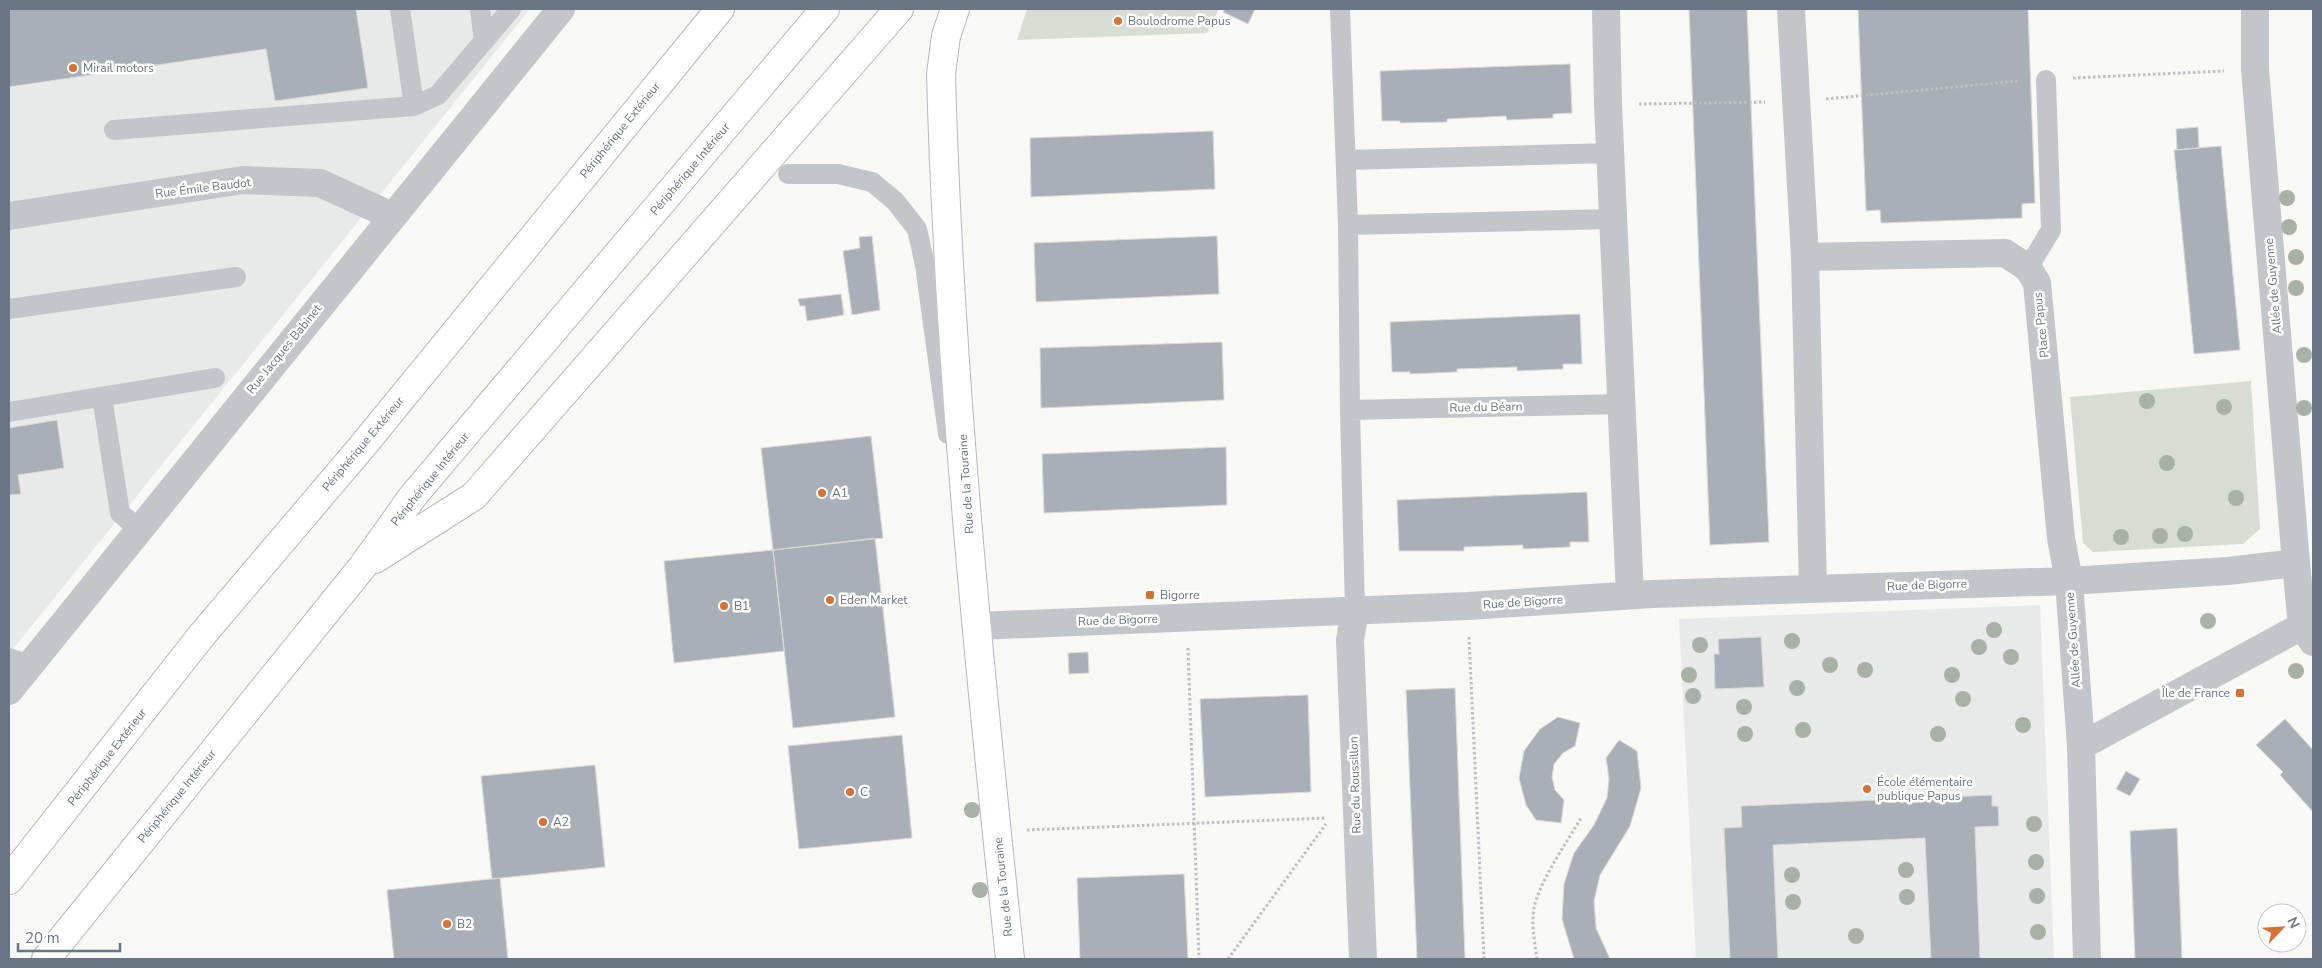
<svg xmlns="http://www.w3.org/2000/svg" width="2322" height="968" font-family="'Nunito Sans',sans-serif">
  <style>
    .built { fill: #e8eae9 }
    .green { fill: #d7ddd5 }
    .building { fill: #a9afb6; stroke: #d9dad8 }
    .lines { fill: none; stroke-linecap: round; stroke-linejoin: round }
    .secondary-casing { stroke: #b4b8be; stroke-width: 30 }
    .highway-casing { stroke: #b5b8bc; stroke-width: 30 }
    .path { stroke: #bcbec1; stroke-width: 3; stroke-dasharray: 2.5 2.5; stroke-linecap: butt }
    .lane { stroke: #c2c5c9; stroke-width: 20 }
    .street { stroke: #c2c5c9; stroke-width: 28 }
    .secondary { stroke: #fff; stroke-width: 28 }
    .highway { stroke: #fff; stroke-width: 28 }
    .tree { fill: #a7b1a5 }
    .poi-dot { fill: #d97135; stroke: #fff; stroke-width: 2 }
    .labels { text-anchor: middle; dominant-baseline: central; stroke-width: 5; stroke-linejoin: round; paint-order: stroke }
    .poi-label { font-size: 12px; fill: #697485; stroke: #fff; text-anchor: start }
    .street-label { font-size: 12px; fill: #697485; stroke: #fff }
  </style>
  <rect width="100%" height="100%" fill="#f8f8f5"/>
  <path class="built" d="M9,9H530L9,654Z
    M2040,605L2054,959H1696L1679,619Z"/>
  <path class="green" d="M1027,9H1219L1207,33L1017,40Z
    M2251,381L2260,529L2243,544L2093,552L2083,543L2070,397Z"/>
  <path class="building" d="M9,9H356L368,88L275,101L266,49L9,87Z
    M1225,9H1255L1248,24L1223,12Z
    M1689,9H1747L1769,542L1710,545Z
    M1858,9H2028L2035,203L2022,204V218L1881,223L1880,210L1866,211Z
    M1570,64L1572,113L1553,114V118L1507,120L1506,116L1447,119V122L1400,123V121H1382L1380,71Z
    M2198,127L2199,148L2177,150L2176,129Z
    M1213,131L1215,189L1031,197L1030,138Z
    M2221,146L2240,350L2194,354L2174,150Z
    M872,236L880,310L852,315L843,251L860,248L859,237Z
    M1217,236L1219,294L1036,302L1034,243Z
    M841,294L844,315L807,321L805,306H800L798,299Z
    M1580,314L1582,364H1563V369L1517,371V367L1457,369V372L1410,374V372H1392L1390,322Z
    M1222,342L1224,400L1041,408L1040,348Z
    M57,420L64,468L18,475L21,494L9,495V428Z
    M871,436L883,538L773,550L761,448Z
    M1226,447L1227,505L1044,513L1042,454Z
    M1587,492L1589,542H1570V547L1523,549V545L1464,547V551H1399L1397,500Z
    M875,538L895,717L793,728L773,550Z
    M773,550L784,651L674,663L664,561Z
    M1761,637L1764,687L1715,689L1714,654H1719L1718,639Z
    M1088,652L1089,673L1069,674L1068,653Z
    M1455,688L1465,959H1417L1406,690Z
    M1308,695L1311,792L1205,797L1200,699Z
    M1558,717L1580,723L1575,746L1563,753L1554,764L1552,777L1555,790L1564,800L1561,823L1536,820L1526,805L1519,778L1524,751L1540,729Z
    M2285,719L2313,750V812L2280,775L2283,772L2256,745Z
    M902,735L912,838L799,849L788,746Z
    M1619,740L1637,751L1641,788L1630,826L1600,875L1594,901L1596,928L1610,959H1574L1562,919L1564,884L1574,853L1594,825L1607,798L1609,779L1606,758Z
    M595,765L605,867L492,879L481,776Z
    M2126,771L2140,779L2130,796L2116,789Z
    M1992,795V806H1998L1999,826L1975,827L1980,959H1931L1925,838L1773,845L1778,959H1730L1724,828L1742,827L1741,806Z
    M2177,828L2182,959H2135L2130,831Z
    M1184,874L1188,959H1080L1077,878Z
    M500,878L508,959H394L387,890Z"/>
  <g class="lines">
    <defs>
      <path id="secondary" d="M955,9L946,36L941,74C949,370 979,665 1010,959"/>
      <path id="highway" d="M375,559L474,496L899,9
        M9,880L202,635L360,449L720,9
        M46,959L363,566L413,496L825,9"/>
    </defs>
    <use href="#secondary" class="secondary-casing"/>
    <use href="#highway" class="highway-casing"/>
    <path class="path" d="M2073,78L2224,71
      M1826,99L2019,81
      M1639,104L1765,102
      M1469,637L1484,959
      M1188,648L1199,959
      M1027,830L1326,818
      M1228,959L1326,824
      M1537,959C1535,943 1531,925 1534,908C1539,882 1567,842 1581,818"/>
    <path class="lane" d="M400,9L414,106
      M480,9L484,41
      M1340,9L1348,225L1350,410L1355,610
      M114,130L414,106L438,95L511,9
      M1346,160L1611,153
      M788,174H838L872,182L895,201L917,229L925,265L948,434
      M1348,225L1613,219
      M2028,268L2051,230L2046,80
      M9,309L236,277
      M102,397L120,513L139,529
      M1350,410L1622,404
      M9,412L215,378
      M9,658L30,665"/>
    <path class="street" d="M1606,9L1608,104L1630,595
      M1791,9L1805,257L1813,589
      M2255,9V69L2296,563L2302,626L2313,642
      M9,216L243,180L320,183L392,216
      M1805,257L2005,253L2028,268L2037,283L2061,538L2069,581L2081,746L2087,959
      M1355,610L1350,640L1363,959
      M977,626L1468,606L1652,594L2069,581L2228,571L2296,563
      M9,691L561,9
      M2081,746L2302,626"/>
    <use href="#secondary" class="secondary"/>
    <use href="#highway" class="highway"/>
  </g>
  <g class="tree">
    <circle cx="2287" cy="198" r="8"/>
    <circle cx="2289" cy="227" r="8"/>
    <circle cx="2296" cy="257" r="8"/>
    <circle cx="2296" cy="288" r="8"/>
    <circle cx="2304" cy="355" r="8"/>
    <circle cx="2147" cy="401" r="8"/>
    <circle cx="2224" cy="407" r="8"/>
    <circle cx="2304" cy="408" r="8"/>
    <circle cx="2167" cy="463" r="8"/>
    <circle cx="2236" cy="498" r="8"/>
    <circle cx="2185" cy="534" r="8"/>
    <circle cx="2160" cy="536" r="8"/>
    <circle cx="2121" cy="537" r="8"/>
    <circle cx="2208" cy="621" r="8"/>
    <circle cx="1994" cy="630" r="8"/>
    <circle cx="1792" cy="641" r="8"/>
    <circle cx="1700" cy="645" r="8"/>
    <circle cx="1979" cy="647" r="8"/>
    <circle cx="2011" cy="657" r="8"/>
    <circle cx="1830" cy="665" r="8"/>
    <circle cx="1865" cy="670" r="8"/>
    <circle cx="2296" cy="671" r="8"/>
    <circle cx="1689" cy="675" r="8"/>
    <circle cx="1952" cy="675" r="8"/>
    <circle cx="1797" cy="688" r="8"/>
    <circle cx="1693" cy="696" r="8"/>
    <circle cx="1963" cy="699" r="8"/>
    <circle cx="1744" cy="707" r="8"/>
    <circle cx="2023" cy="725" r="8"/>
    <circle cx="1803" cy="730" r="8"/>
    <circle cx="1745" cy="734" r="8"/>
    <circle cx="1938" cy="734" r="8"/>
    <circle cx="972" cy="810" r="8"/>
    <circle cx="2034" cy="824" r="8"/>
    <circle cx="2036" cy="862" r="8"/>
    <circle cx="1906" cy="870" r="8"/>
    <circle cx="1792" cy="875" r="8"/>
    <circle cx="980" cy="890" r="8"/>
    <circle cx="2037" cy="896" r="8"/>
    <circle cx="1907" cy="897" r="8"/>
    <circle cx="1793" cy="902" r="8"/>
    <circle cx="2038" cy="932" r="8"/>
    <circle cx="1856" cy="936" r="8"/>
  </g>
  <g class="poi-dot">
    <circle cx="1118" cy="21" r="5"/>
    <circle cx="73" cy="68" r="5"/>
    <circle cx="822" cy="493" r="5"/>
    <rect x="1145" y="590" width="10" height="10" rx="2.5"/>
    <circle cx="830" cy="600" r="5"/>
    <circle cx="724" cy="606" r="5"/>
    <rect x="2235" y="688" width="10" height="10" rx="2.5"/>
    <circle cx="1867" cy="789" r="5"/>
    <circle cx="850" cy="792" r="5"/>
    <circle cx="543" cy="822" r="5"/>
    <circle cx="447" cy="924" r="5"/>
  </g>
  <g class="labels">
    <g class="poi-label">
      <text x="1128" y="21">Boulodrome Papus</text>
      <text x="83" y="68">Mirail motors</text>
      <text x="832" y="493">A1</text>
      <text x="1160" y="595">Bigorre</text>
      <text x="840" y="600">Eden Market</text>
      <text x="734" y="606">B1</text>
      <text x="2230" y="693" text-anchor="end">Île de France</text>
      <text x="1877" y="782">École élémentaire<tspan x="1877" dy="14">publique Papus</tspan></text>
      <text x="860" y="792">C</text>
      <text x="553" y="822">A2</text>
      <text x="457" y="924">B2</text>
    </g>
    <g class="street-label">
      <text transform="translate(620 130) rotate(-51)">Périphérique Extérieur</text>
      <text transform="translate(690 169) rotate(-50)">Périphérique Intérieur</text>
      <text transform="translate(203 188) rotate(-7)">Rue Émile Baudot</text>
      <text transform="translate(2273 286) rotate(-95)">Allée de Guyenne</text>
      <text transform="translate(2041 325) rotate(-96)">Place Papus</text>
      <text transform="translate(284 349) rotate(-51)">Rue Jacques Babinet</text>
      <text transform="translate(1486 407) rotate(-1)">Rue du Béarn</text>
      <text transform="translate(363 444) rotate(-50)">Périphérique Extérieur</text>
      <text transform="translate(430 479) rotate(-51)">Périphérique Intérieur</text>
      <text transform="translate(966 484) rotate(-94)">Rue de la Touraine</text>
      <text transform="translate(1927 585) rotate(-2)">Rue de Bigorre</text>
      <text transform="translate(1523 602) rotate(-4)">Rue de Bigorre</text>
      <text transform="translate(1118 620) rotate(-2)">Rue de Bigorre</text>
      <text transform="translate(2073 640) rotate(-94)">Allée de Guyenne</text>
      <text transform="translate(107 757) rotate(-52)">Périphérique Extérieur</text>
      <text transform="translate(1355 785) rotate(-92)">Rue du Roussillon</text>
      <text transform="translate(177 796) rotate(-51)">Périphérique Intérieur</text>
      <text transform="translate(1003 887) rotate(-96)">Rue de la Touraine</text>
    </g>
  </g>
  <rect width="2322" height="968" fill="none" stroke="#697485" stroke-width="20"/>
  <g transform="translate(2282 928) rotate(65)"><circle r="24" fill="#ffffff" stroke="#c3c7ce"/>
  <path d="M0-4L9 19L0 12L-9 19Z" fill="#d97135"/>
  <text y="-8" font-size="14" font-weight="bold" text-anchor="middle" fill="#697485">N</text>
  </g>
  <path d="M18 943v8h102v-8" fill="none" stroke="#697485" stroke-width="2.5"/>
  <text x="25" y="943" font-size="15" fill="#697485" stroke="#ffffff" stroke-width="4" paint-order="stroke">20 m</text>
</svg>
